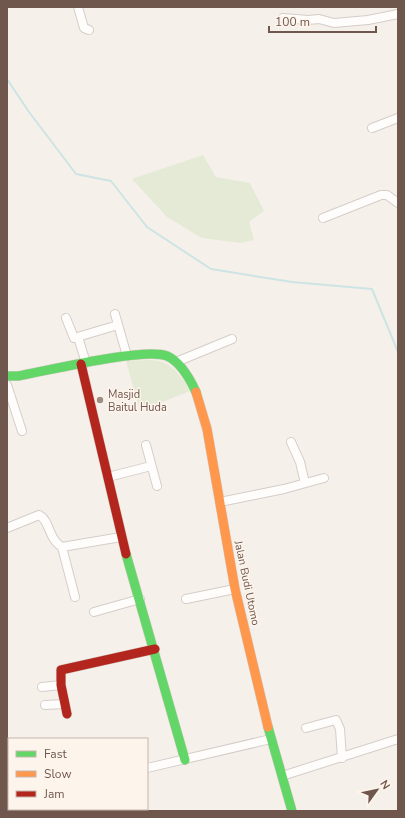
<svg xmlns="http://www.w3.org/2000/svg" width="405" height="818" font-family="'Nunito Sans',sans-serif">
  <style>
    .green { fill: #e4ead6 }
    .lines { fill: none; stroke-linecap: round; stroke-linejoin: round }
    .stream { stroke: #cde4e4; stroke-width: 2 }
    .street-casing { stroke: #d5cdc8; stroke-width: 10 }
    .fast-casing { stroke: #d4ccc6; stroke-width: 10 }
    .slow-casing { stroke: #d4ccc6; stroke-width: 10 }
    .jam-casing { stroke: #d4ccc6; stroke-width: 10 }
    .street { stroke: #fefdfc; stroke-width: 8 }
    .fast { stroke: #63d668; stroke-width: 9 }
    .slow { stroke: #ff974d; stroke-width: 9 }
    .jam { stroke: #b3261e; stroke-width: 9 }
    .poi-dot { fill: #9f8d85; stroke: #fdf5ec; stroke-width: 1.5 }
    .labels { text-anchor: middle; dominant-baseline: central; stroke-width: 3; stroke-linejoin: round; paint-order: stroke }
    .poi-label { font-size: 11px; fill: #70574e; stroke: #fdf5ec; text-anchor: start }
    .street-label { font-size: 11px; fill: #70574e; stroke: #fdf5ec }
  </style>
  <rect width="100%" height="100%" fill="#f6f0ea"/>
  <path class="green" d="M203,155L216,177L250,183L264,211L249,222L254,240L241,243L202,238L167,217L132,179Z
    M150,360C170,360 180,374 190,391L140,411L126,361Z"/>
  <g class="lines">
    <path class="stream" d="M7,79L29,112L76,174L111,181L147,227L211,269L292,282L372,289L398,352"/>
    <defs>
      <path id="street" d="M78,7L84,28L89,30
        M283,18L308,20L319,19L334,23L368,20L398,14
        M372,128L398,118
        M323,218L381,195H387L398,203
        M115,314L127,356
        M66,318L74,338L118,325
        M78,337L86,363
        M176,362L232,339
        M7,385L22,431
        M291,442L300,462L305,483
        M146,445L157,486
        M108,477L151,466
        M220,502L284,489L324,478
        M7,528L39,515C50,520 48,539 62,547L121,537
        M62,547L75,597
        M186,599L235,589
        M94,612L140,599
        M42,687L61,685
        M45,705L64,704
        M306,728L336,720L340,729L342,758
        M147,768L271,739
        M282,776L398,739
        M136,809V811
        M104,811L113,809"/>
      <path id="fast" d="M7,376H18C46,371 145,347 167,356C181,362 190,379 196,392
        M126,554L185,760
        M268,727L292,811"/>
      <path id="slow" d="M196,392L207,429L235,589L268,727"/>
      <path id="jam" d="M81,364L126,554
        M67,714L61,685V670L155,649"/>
    </defs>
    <use href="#street" class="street-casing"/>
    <use href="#fast" class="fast-casing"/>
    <use href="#slow" class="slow-casing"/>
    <use href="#jam" class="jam-casing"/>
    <use href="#street" class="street"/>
    <use href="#fast" class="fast"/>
    <use href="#slow" class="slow"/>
    <use href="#jam" class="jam"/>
  </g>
  <circle class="poi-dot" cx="100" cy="400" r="4"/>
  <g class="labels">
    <g class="poi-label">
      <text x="108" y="394">Masjid<tspan x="108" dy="13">Baitul Huda</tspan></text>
    </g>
    <g class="street-label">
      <text transform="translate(247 583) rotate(78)">Jalan Budi Utomo</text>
    </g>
  </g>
  <rect width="405" height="818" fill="none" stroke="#70574e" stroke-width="16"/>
  <rect x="8" y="738" width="140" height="72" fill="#fdf5ec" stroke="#c5b6ad"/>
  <rect x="16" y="751" width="20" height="6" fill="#63d668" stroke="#c5b6ad"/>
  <text x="44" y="758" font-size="12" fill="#70574e">Fast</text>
  <rect x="16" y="771" width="20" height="6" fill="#ff974d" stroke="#c5b6ad"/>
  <text x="44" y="778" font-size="12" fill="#70574e">Slow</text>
  <rect x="16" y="791" width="20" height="6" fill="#b3261e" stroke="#c5b6ad"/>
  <text x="44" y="798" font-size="12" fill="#70574e">Jam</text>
  <g transform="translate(377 790) rotate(57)" stroke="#fdf5ec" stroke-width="3" paint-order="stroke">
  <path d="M0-3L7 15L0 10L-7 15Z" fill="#70574e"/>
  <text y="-6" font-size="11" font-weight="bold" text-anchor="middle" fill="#70574e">N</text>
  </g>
  <path d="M269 26v6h107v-6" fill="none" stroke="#70574e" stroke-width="2"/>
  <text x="275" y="26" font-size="12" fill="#70574e" stroke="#fdf5ec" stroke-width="3" paint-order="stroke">100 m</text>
</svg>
